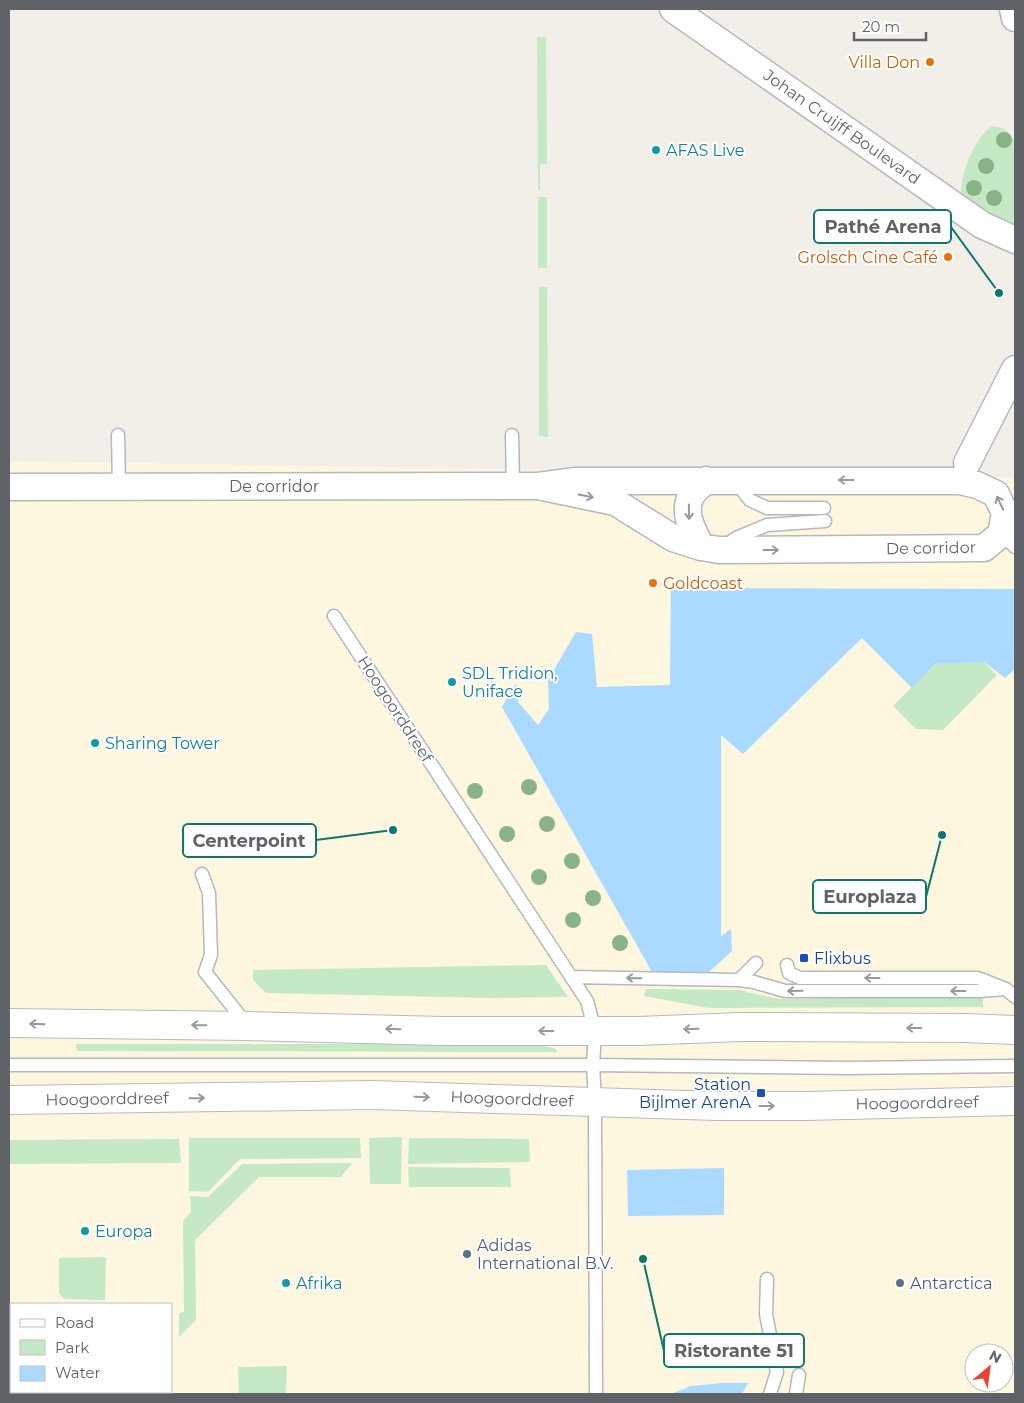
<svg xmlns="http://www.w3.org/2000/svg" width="1024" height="1403" font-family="Montserrat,sans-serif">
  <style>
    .commercial { fill: #fef7e0; fill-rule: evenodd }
    .green { fill: #c5e8c5 }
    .water { fill: #aadaff }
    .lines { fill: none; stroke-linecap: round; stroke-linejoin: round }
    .lane-casing { stroke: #b5b8bc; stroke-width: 15 }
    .street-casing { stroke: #b5b8bc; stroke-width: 29 }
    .secondary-casing { stroke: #b6babf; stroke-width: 30 }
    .lane { stroke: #fff; stroke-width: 12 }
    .street { stroke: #fff; stroke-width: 26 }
    .secondary { stroke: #fff; stroke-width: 28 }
    .tree { fill: #89b387 }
    .oneway { stroke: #979a9d }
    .food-dot { fill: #e8710a; stroke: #fff; stroke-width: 2 }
    .culture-dot { fill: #0f9aa8; stroke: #fff; stroke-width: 2 }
    .transit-dot { fill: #1a4fb4; stroke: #fff; stroke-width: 2 }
    .service-dot { fill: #5c6f8a; stroke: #fff; stroke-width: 2 }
    .labels { text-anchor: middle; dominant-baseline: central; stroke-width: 4; stroke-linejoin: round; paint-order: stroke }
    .food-label { font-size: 16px; fill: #c56008; stroke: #fff; text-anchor: end }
    .street-label { font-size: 16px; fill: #5f6368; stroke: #fff }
    .culture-label { font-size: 16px; fill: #0d838f; stroke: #fff; text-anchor: start }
    .transit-label { font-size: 16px; fill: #164399; stroke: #fff; text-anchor: start }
    .service-label { font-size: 16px; fill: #4e5e75; stroke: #fff; text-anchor: start }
    .leader { fill: none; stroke: #0f766e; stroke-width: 2 }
    .callout-dot { fill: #0f766e; stroke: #fff; stroke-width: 2 }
    .callout { fill: #fff; stroke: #0f766e; stroke-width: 2 }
    .callout-label { font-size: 18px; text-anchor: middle; font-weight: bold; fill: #5f6368 }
  </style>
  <rect width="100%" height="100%" fill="#f1efe8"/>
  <path class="commercial" d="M9,461L1015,477V1394H9ZM11,1304H171V1392H11ZM974,1353H1004V1383H974Z"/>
  <path class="green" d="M537,37H546L547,164H540V190H538Z
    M992,126L1004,128L1015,141V228L962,201C957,180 974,138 992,126Z
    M538,197H547V268H538Z
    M539,287H547L548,437L539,436Z
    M984,662L997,675L943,730L916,729L893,706L935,664Z
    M546,965L568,997L493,998L266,993L253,980V970Z
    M646,989L739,990L779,999L983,996V1007L708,1008L644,996Z
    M76,1044H536L556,1049L557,1052L77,1051Z
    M402,1137L401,1184H370L369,1138Z
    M189,1138H360L361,1158L240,1159L208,1192L189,1191Z
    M409,1138L529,1139L530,1162L408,1164Z
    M179,1139L181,1163L9,1164V1140Z
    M352,1163L341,1177H259L195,1240L196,1320L179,1337V1313L184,1312L183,1221L191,1212L190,1196L208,1197L242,1164Z
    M408,1167L510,1168L511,1187H409Z
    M106,1257L105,1300L64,1299L59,1293V1258Z
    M287,1366L286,1394H239L238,1367Z"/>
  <path class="water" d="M671,588L1015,589V669L1005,678L984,662L935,664L912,688L862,638L743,754L721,735V936L731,929L732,951L709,972H652L502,707L516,683L518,702L538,725L549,709L548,680L576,632L592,634L597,687L670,685Z
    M724,1168V1215L628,1216L627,1170Z
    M722,1383H748L742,1394H671L691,1386Z"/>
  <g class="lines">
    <defs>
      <path id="lane" d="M118,435L119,487
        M512,435L513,486
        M735,481L750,500L767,508H824
        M1001,534L1015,547
        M725,546L736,538L767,525L825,521
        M334,616L587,1001L595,1031L593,1065L595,1101L596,1394
        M202,874L209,893L211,955L205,972L248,1026
        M787,965L789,973L800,978H978L1006,989L1015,997
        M571,977L739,980L754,982L785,991H979L1006,989
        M739,980L756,963
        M9,1065H593L848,1068L1015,1066
        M767,1279L766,1314L777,1372L770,1394
        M796,1394L799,1375"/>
      <path id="street" d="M673,9L982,225L1015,240
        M1013,9L1015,18
        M967,463L1015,369
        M9,487L538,486L576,481H960L977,485L996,494L1005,513L1001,534L984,548L719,550L701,547L673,538L615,502L538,486
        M701,547C694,532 683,515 690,498C692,492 701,485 706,480"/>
      <path id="secondary" d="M9,1023L248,1026L442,1031H638L740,1027L965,1028L1015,1030
        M9,1100L373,1095L716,1106H805L1015,1101"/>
    </defs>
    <use href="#lane" class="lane-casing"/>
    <use href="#street" class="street-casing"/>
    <use href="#secondary" class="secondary-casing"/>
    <use href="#lane" class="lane"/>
    <use href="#street" class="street"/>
    <use href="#secondary" class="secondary"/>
  </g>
  <g class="tree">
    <circle cx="1004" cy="140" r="8"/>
    <circle cx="986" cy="166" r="8"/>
    <circle cx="974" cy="188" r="8"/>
    <circle cx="994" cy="198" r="8"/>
    <circle cx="529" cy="787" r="8"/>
    <circle cx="475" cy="791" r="8"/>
    <circle cx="547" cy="824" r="8"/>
    <circle cx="507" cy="834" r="8"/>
    <circle cx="572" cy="861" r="8"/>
    <circle cx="539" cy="877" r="8"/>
    <circle cx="593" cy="898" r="8"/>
    <circle cx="573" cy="920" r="8"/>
    <circle cx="620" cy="943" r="8"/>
  </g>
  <defs><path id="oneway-shaft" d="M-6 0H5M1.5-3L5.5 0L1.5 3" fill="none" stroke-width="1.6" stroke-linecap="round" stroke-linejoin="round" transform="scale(1.25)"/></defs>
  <g class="oneway">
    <use href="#oneway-shaft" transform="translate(846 480) rotate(-180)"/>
    <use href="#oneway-shaft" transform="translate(586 496) rotate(11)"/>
    <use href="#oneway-shaft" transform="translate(1000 503) rotate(-115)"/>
    <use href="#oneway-shaft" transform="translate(689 512) rotate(89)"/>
    <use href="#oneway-shaft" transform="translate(771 550)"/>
    <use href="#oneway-shaft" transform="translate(634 978) rotate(-179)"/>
    <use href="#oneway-shaft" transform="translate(872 978) rotate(-180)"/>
    <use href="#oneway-shaft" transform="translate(795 991) rotate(179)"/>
    <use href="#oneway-shaft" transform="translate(958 991) rotate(-180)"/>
    <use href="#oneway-shaft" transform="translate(37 1024) rotate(-178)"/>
    <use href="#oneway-shaft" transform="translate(199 1025) rotate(-179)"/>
    <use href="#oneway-shaft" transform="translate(914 1028) rotate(-180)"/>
    <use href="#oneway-shaft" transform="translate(393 1029) rotate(-178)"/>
    <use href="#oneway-shaft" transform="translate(691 1029) rotate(178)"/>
    <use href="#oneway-shaft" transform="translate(546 1031) rotate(180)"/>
    <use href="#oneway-shaft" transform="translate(422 1097) rotate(2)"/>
    <use href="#oneway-shaft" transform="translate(197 1098) rotate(-1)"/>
    <use href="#oneway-shaft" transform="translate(767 1106)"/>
  </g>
  <g class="food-dot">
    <circle cx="930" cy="62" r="5"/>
    <circle cx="948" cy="257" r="5"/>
    <circle cx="653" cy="583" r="5"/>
  </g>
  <g class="culture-dot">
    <circle cx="656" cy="150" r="5"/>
    <circle cx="452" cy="682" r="5"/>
    <circle cx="95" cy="743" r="5"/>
    <circle cx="85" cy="1231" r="5"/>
    <circle cx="286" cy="1283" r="5"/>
  </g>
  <g class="transit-dot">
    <rect x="799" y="953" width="10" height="10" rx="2.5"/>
    <rect x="756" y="1088" width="10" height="10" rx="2.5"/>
  </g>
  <g class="service-dot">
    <circle cx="467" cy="1254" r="5"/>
    <circle cx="900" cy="1283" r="5"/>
  </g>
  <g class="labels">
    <g class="food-label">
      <text x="920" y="62">Villa Don</text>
      <text x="938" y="257">Grolsch Cine Café</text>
      <text x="663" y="583" text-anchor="start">Goldcoast</text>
    </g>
    <g class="street-label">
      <text transform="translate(842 127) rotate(35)">Johan Cruijff Boulevard</text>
      <text x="274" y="486">De corridor</text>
      <text transform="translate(931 548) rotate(-1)">De corridor</text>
      <text transform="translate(395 709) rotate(57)">Hoogoorddreef</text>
      <text transform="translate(107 1099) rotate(-1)">Hoogoorddreef</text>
      <text transform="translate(512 1099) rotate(2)">Hoogoorddreef</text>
      <text transform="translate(917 1103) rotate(-1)">Hoogoorddreef</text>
    </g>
    <g class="culture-label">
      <text x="666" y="150">AFAS Live</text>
      <text x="462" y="673">SDL Tridion,<tspan x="462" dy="18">Uniface</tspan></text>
      <text x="105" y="743">Sharing Tower</text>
      <text x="95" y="1231">Europa</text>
      <text x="296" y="1283">Afrika</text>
    </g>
    <g class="transit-label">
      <text x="814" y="958">Flixbus</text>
      <text x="751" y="1084" text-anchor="end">Station<tspan x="751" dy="18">Bijlmer ArenA</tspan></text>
    </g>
    <g class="service-label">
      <text x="477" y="1245">Adidas<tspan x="477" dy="18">International B.V.</tspan></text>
      <text x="910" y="1283">Antarctica</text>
    </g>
  </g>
  <path class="leader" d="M999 293L951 227M393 830L316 840M942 835L926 897M643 1259L664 1351"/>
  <g class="callout-dot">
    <circle cx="999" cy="293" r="5"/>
    <circle cx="393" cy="830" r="5"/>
    <circle cx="942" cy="835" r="5"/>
    <circle cx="643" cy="1259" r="5"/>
  </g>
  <g class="callout">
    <rect x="814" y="210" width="137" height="33" rx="5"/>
    <rect x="183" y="824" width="133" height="33" rx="5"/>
    <rect x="813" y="880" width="113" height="33" rx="5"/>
    <rect x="664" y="1334" width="140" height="33" rx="5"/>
  </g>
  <g class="callout-label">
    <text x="883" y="233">Pathé Arena</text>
    <text x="249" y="847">Centerpoint</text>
    <text x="870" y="903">Europlaza</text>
    <text x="734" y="1357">Ristorante 51</text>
  </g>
  <rect width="1024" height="1403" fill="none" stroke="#5f6368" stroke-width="20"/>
  <rect x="10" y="1303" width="162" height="90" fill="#ffffff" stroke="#bfc1c3"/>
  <rect x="20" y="1319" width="25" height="8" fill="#ffffff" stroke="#bfc1c3"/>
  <text x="55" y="1328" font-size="15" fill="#5f6368">Road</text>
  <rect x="20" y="1340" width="25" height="15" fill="#c5e8c5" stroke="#bfc1c3"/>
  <text x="55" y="1353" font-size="15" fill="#5f6368">Park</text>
  <rect x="20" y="1366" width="25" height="15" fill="#aadaff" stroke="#bfc1c3"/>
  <text x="55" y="1378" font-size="15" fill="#5f6368">Water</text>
  <g transform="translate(989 1368) rotate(29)"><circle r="24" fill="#ffffff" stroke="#bfc1c3"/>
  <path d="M0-4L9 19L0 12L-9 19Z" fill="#ea4335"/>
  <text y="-8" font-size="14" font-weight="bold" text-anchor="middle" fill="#5f6368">N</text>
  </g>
  <path d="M854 32v8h72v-8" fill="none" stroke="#5f6368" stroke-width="2.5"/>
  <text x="862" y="32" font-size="15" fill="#5f6368" stroke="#ffffff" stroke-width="4" paint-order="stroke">20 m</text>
</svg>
